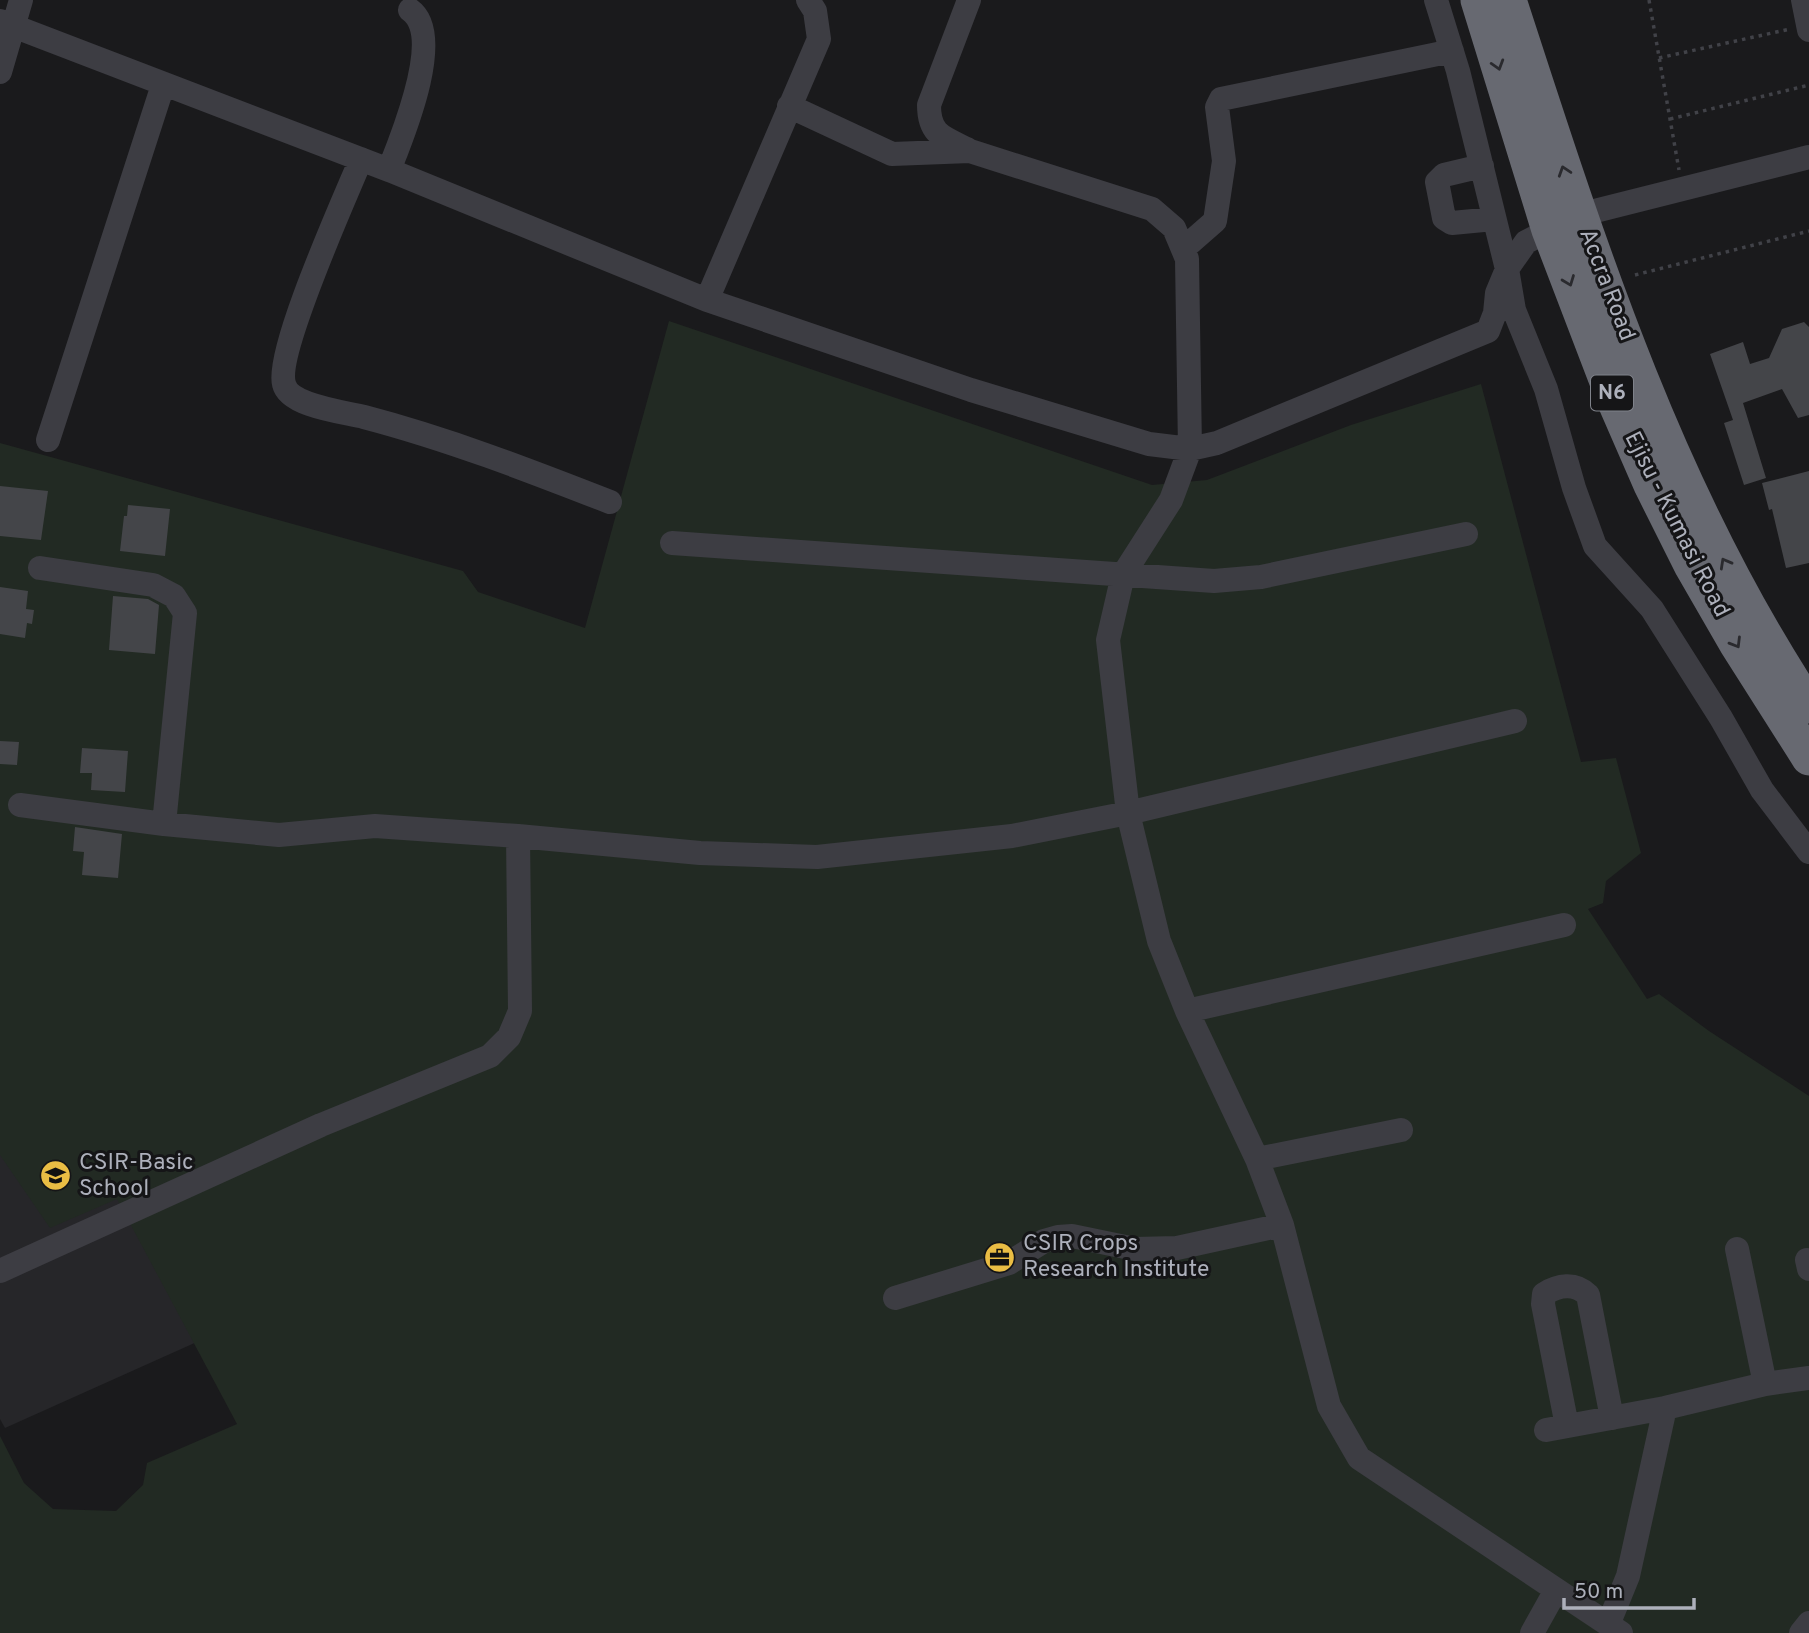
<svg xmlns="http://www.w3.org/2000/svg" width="1809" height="1633" font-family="Overpass,sans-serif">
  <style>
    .built { fill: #262629 }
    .green { fill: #222a23 }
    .building { fill: #444549 }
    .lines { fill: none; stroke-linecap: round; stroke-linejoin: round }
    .path { stroke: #414248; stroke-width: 3.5; stroke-dasharray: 3.5 5; stroke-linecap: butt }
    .minor { stroke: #3d3d43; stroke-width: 24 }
    .highway { stroke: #676971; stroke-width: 35 }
    .oneway { stroke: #2a2a2e }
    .labels { text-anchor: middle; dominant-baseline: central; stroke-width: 6; stroke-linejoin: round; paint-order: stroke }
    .shield { fill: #151517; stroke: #7f828a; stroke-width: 2 }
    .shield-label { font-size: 21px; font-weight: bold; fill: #adb0bb }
    .street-label { font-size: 23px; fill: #adb0bb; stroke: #151517 }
    .poi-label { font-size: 23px; fill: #adb0bb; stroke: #151517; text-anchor: start }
  </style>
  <rect width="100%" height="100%" fill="#1a1a1c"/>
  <path class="built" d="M18,1001L199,1341L5,1428L0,1419V1011Z"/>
  <path class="green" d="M669,321L1152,485L1207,480L1351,425L1481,384L1581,762L1616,758L1641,853L1606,881L1603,903L1588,909L1647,999L1659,994L1709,1031L1809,1096V1633H0V1436L24,1483L53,1509L116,1511L143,1485L147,1463L237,1424L117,1199L50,1228L0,1155V443L463,571L478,592L585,628Z"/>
  <path class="building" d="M1804,322L1809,327V415L1798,418L1782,389L1743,403L1766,478L1744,485L1724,423L1733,420L1710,354L1743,342L1750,364L1769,358L1782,329Z
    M1809,471V563L1786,568L1772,509L1769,510L1762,483Z
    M0,486L48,491L41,540L0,536Z
    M128,505L170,509L165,556L120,551L124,516H127Z
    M0,587L28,591L26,609L34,610L32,624L27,623L25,638L0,634Z
    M113,596L148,599L159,605L155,654L109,650Z
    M0,741L19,742L17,765L0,764Z
    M82,748L128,751L125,792L91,790L92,773H80Z
    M75,827L122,834L118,878L82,875L84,852L73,851Z"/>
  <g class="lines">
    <path class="path" d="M1649,0L1679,170
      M1659,58L1790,29
      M1670,119L1809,85
      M1635,275L1809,231"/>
    <path class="minor" d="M1436,0L1458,71L1507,269L1514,310L1546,389L1574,488L1595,546L1652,609L1721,718L1762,790L1809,852
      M1803,0L1809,30
      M0,21L389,170L707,300L971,390L1149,444L1190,449L1217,443L1488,331L1495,313L1497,293L1507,269L1526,242L1579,215L1809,157
      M0,72L21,0
      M789,106L892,154L970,151L1152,209L1174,228L1187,259L1190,449L1171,500L1123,575L1108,640L1128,813L1159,941L1187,1011L1257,1159L1282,1225L1329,1406L1359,1458L1621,1633
      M967,149C942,137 929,134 929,105L969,0
      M361,159C345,198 275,352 284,384C289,406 344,412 364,417C448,439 528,470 610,502
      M1482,166L1444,175L1437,182L1444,218L1452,223L1494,219
      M389,170C402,137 445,35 410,10
      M1183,249L1215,221L1224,161L1217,107L1221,99L1452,51
      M707,300L819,39L815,11L808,0
      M48,440L163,85
      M672,543L1214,581L1261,577L1466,534
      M40,568L153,585L174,596L185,613L164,824
      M20,805L164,824L279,835L375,826L518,836L700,853L817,857L1012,836L1128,813L1515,721
      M1187,1011L1564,925
      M1257,1159L1401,1130
      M1737,1249L1765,1384
      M1807,1260L1809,1269
      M0,1271L321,1125L490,1056L509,1037L520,1011L518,836
      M895,1298L1009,1263L1044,1241L1058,1237L1072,1236L1135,1249L1177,1248L1282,1225
      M1567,1426L1543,1304L1544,1294C1558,1285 1575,1282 1588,1295L1612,1418
      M1546,1430L1665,1408L1765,1384L1809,1378
      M1608,1625L1628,1576L1665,1408
      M1532,1633L1556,1590
      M1801,1633L1809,1623"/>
    <path class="highway" d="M1478,0L1549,230L1614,400L1651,485L1691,565L1736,643L1809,758
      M1509,0C1588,243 1666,491 1809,706"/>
  </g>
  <defs><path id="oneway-chevron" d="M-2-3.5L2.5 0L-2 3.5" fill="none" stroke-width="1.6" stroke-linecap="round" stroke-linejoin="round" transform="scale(1.75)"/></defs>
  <g class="oneway">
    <use href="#oneway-chevron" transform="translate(1498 65) rotate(73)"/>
    <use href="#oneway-chevron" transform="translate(1564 171) rotate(-108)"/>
    <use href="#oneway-chevron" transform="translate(1569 281) rotate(69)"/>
    <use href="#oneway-chevron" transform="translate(1725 563) rotate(-119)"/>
    <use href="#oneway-chevron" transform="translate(1736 643) rotate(59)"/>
  </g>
  <defs>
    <symbol id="school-disc" viewBox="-11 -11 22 22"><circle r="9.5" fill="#eabd44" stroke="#151517"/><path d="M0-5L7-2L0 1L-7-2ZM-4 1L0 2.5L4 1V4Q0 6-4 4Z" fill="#111"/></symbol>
    <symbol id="office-disc" viewBox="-11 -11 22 22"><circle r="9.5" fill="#eabd44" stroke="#151517"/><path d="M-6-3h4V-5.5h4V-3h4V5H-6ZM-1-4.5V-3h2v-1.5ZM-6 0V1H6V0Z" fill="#111"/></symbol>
  </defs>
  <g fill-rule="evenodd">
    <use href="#school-disc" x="38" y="1158" width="35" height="35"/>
    <use href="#office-disc" x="982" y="1240" width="35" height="35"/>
  </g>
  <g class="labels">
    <rect class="shield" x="1591" y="375.5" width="42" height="35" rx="5"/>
    <g class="shield-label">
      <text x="1612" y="393">N6</text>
    </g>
    <g class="street-label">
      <text transform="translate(1606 285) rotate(69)">Accra Road</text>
      <text transform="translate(1676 525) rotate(63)">Ejisu - Kumasi Road</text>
    </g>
    <g class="poi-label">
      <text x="79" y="1163">CSIR-Basic<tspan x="79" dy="26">School</tspan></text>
      <text x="1023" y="1244">CSIR Crops<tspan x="1023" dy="26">Research Institute</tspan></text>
    </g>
  </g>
  <path d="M1564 1598v10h130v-10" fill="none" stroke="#adb0bb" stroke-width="3.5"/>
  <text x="1574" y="1598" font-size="21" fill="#adb0bb" stroke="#151517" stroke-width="5" paint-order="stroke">50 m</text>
</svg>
